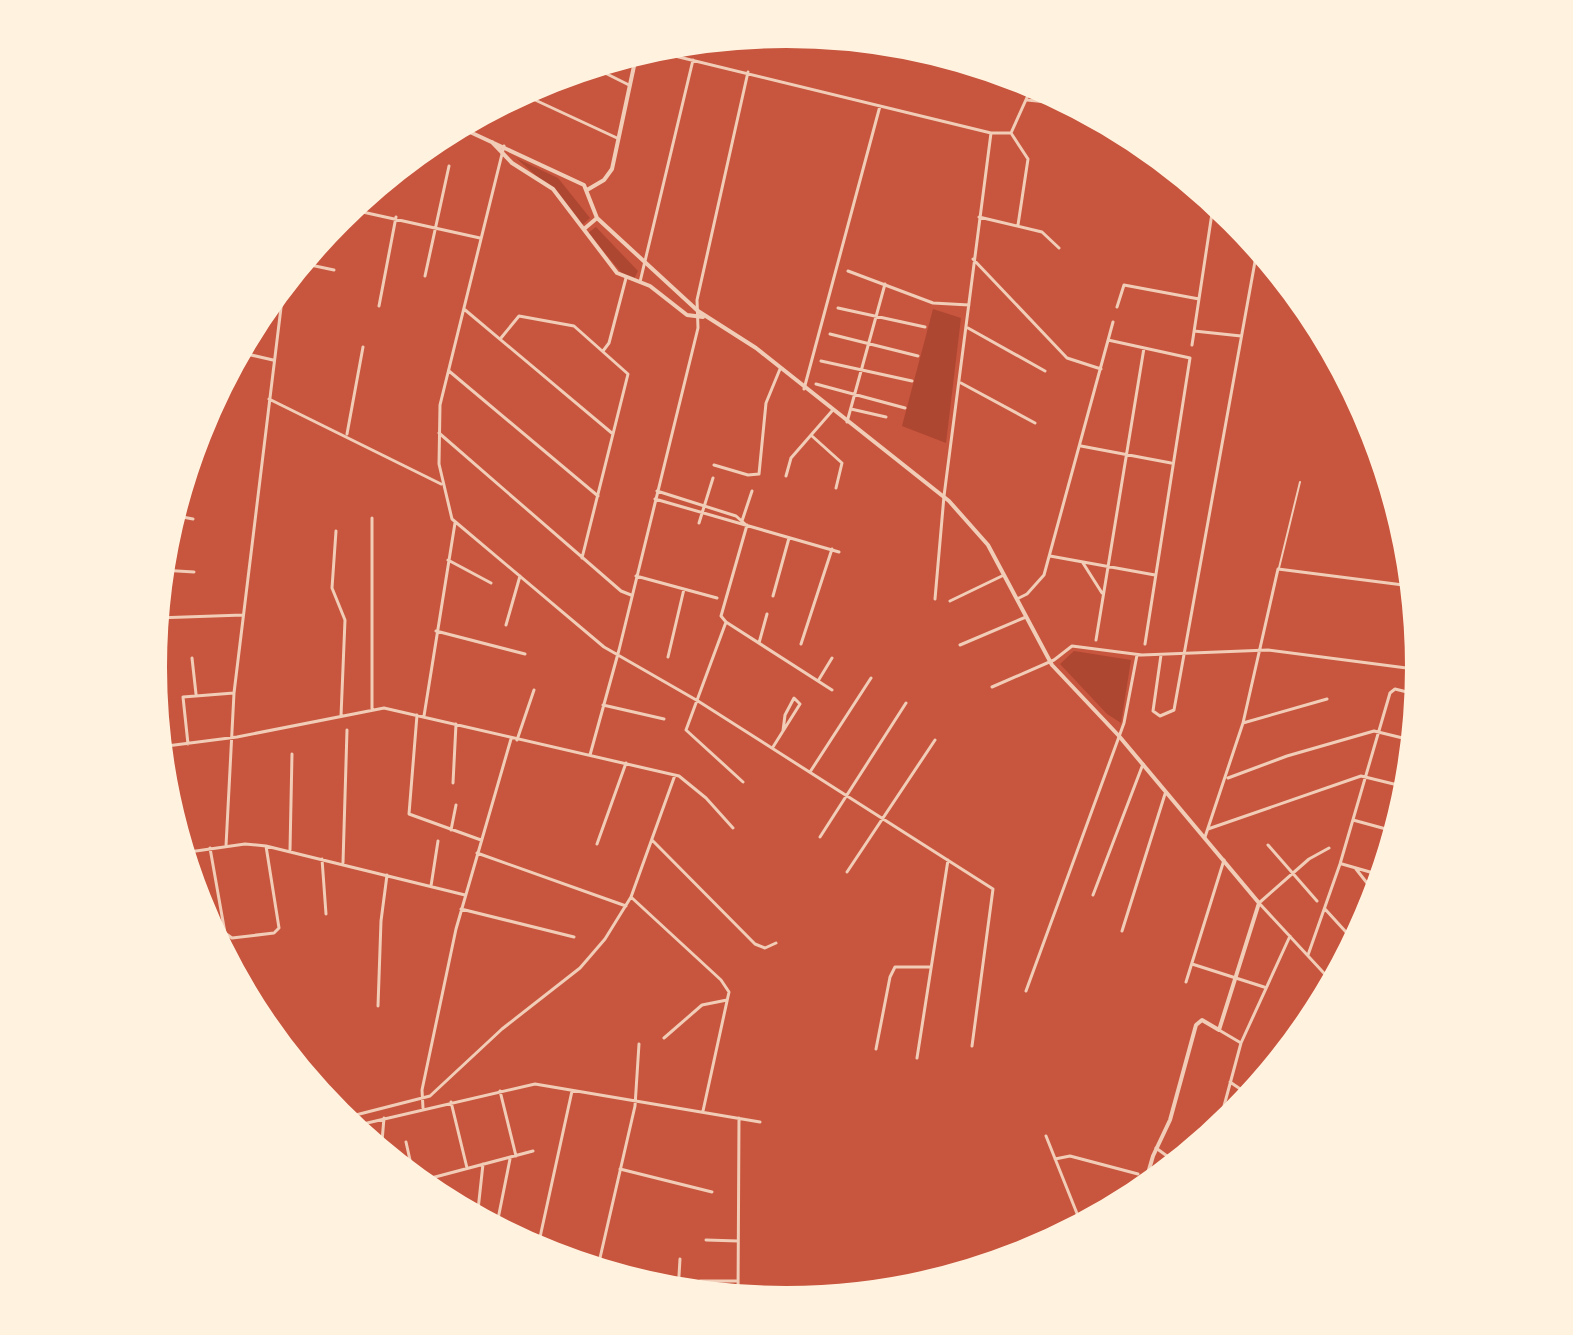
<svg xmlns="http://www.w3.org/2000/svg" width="1573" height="1335" font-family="'Archivo Narrow',sans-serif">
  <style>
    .green { fill: #ae4732 }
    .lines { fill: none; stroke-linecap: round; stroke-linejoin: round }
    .service { stroke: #f1ccb7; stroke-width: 2 }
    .minor { stroke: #f1ccb7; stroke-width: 3 }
    .tertiary { stroke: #f1ccb7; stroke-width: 4 }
    .rim { fill: none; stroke: #fff3e0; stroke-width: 4 }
  </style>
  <rect width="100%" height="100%" fill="#c8553d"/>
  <path class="green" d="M516,158L558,178L590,218L582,225L547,185Z
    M596,227L638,271L634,279L625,277L588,233Z
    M933,309L961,318L946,443L902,426Z
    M1074,651L1131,660L1121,723L1107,714L1060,664Z"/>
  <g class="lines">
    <path class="service" d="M1279,568L1300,482"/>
    <path class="minor" d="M646,49L991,133H1011
      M591,66L629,85
      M520,93L617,138
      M1027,100L1076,105
      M1011,133L1028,159L1018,225
      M1011,133L1034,82
      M504,146L440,405L439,464L452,519L604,647L698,701L993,889L972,1046
      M349,209L480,238
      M979,217L1042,232L1059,248
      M973,259L1067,358L1101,369
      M301,263L334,270
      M848,271L933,303L969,305
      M425,276L449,166
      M640,282L693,60
      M379,306L396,217
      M1117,307L1124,285L1199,299
      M838,308L925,327
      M464,309L613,434
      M968,328L1045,371
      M1194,331L1241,336
      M830,334L918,356
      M501,338L519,316L574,326L628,374L582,558
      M1108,340L1190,358L1145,644
      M1192,345L1214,200
      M603,351L609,343L626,278
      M238,352L273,360
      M821,361L912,381
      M449,371L598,496
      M961,383L1035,423
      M816,384L905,408
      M804,389L880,106
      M269,399L441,484
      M851,409L886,417
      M847,422L885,284
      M439,433L621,591L631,595
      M347,434L363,347
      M812,436L842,463L836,488
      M1081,446L1171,463
      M714,465L748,475L759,474L766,403L780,369
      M786,476L791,458L832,411
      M657,491L736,516L745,524
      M655,499L839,552
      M172,515L193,519
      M742,521L752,491
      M699,523L713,478
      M336,531L332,588L345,620L341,716
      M1050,556L1155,575
      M448,560L491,583
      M1083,563L1102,593
      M161,570L194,572
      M636,576L717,598
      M773,596L789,538
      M935,599L944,496L991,133
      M1017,599L1027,594L1044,575L1113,322
      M950,601L1004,575
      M156,618L243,615
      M726,622L832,690
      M506,625L520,576
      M436,631L525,654
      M1096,640L1144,348
      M759,643L767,614
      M801,644L832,549
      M960,645L1026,617
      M1161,655L1153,711L1160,716L1174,710L1258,245
      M668,657L684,589
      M192,658L196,694
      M818,681L832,658
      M992,687L1054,660L1072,646L1142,655L1268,650L1422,670
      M603,705L664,719
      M372,710V518
      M417,715L409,814L481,840
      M424,716L455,523
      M1243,723L1327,699
      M517,740L534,690
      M188,744L183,697L234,693
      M159,747L237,737L384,708L679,776L706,798L733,828
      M773,747L800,704L794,698L785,715L783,731
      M590,755L619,650L698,328L697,300L748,72
      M810,772L871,678
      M1228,778L1287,756L1374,731L1415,741
      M743,782L686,730L726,622L721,616L747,525
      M453,783L456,724
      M1353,820L1397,832
      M1208,829L1361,776L1410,788
      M451,830L456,805
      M820,837L906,703
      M1205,837L1243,723L1278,569L1411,586
      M652,840L755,944L765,948L776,943
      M597,844L626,763
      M1268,845L1317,901
      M226,846L234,693L284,283
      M210,848L225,933L232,938L274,933L279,928L266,846
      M1329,848L1309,859L1259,903L1334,984
      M290,850L292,754
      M182,853L245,844L266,846L465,895
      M477,853L626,906
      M322,859L326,914
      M343,863L347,730
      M1342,864L1384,876
      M1356,869L1378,897
      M847,872L935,740
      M431,886L438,841
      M1093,895L1143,764
      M631,897L721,980L729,992L703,1111
      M461,909L574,937
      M1325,909L1356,943
      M1122,931L1165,794
      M1308,955L1340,864L1390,693L1395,689L1419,695
      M1192,964L1264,987
      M1186,982L1224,860
      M1026,991L1124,723L1137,655
      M378,1006L381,921L387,875
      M1219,1030L1241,1043L1290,936
      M664,1038L702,1005L727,1000
      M876,1049L890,977L895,967H931
      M917,1058L948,860
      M1230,1082L1252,1097
      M500,1091L516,1156
      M451,1102L467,1168
      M423,1108L422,1090L456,929L511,739
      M340,1119L430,1096L502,1029L580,968L605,939L631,897L675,775
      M350,1127L535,1084L760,1122
      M1217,1132L1241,1043
      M1046,1136L1082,1226
      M406,1142L414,1178L420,1181L533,1151
      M1156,1148L1178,1164
      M381,1153L384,1118
      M1055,1159L1070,1156L1138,1174
      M620,1169L712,1192
      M429,1192L430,1179
      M477,1219L483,1164
      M496,1229L510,1159
      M706,1240L738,1241
      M537,1251L572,1091
      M597,1271L635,1106L639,1044
      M700,1281H736
      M678,1292L680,1259
      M738,1298L739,1118"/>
    <path class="tertiary" d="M457,126L584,185L597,218L698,311L756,348L949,501L988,545L1052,665L1119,736L1259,903L1219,1030L1202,1020L1196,1025L1170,1120L1153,1156L1142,1194
      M492,142L512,163L553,189L617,273L650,286L687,315L703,317
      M587,190L604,180L612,169L637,52
      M584,229L597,218"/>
  </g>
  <path d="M0 0H1573V1335H0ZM165 667a621 621 0 1 1 1242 0a621 621 0 1 1-1242 0Z" fill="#fff3e0" fill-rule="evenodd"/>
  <path class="rim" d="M165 667a621 621 0 1 1 1242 0a621 621 0 1 1-1242 0Z"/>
</svg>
